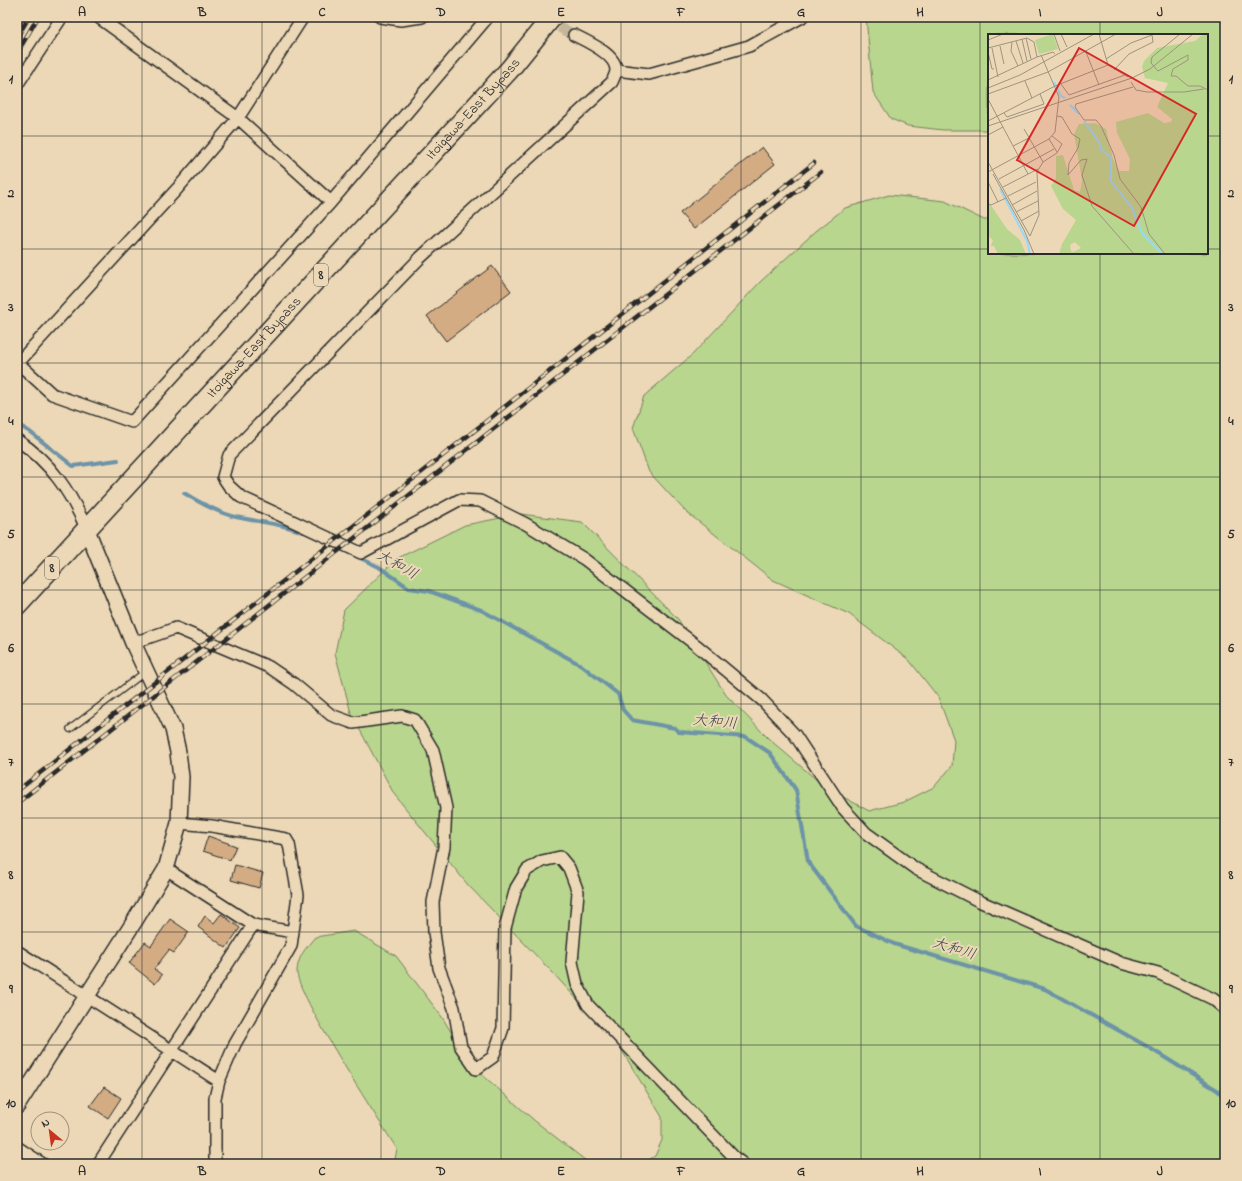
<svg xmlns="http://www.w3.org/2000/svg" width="1242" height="1181" font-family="'Indie Flower','Klee One',sans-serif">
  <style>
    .green { fill: #b8d68e; stroke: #72805c }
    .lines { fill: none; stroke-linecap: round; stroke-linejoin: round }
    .stream { stroke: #6c93a7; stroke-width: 4 }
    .building { fill: #d3ac84; stroke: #2b2b2b }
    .street-tunnel { stroke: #c5b59a; stroke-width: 11; stroke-dasharray: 11 5.5; stroke-linecap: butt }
    .lane-casing { stroke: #2b2b2b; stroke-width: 8 }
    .street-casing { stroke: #2b2b2b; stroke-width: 14 }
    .secondary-casing { stroke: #2b2b2b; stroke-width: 18 }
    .highway-casing { stroke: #2b2b2b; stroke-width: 22 }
    .lane { stroke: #ecd8b6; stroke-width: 5.5 }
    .street { stroke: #ecd8b6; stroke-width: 11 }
    .secondary { stroke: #ecd8b6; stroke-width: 15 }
    .highway { stroke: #ecd8b6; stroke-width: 19 }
    .rail-casing { stroke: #2b2b2b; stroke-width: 4.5 }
    .rail { stroke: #ecd8b6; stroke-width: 3; stroke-dasharray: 9; stroke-linecap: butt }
    .grid { fill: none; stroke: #2b2b2b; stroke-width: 1; stroke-opacity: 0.55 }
    .labels { text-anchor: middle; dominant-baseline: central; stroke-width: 4; stroke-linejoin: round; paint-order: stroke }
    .shield { fill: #ecd8b6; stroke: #655f55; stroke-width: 1 }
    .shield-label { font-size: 13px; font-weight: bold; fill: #2b2b2b }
    .street-label { font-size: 14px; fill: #2b2b2b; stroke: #ecd8b6 }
    .water-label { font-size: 15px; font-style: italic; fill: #3b454a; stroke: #ecd8b6 }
    .inset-river { fill: none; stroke: #97d9f9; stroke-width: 2 }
    .inset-road { fill: none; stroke: #9f937e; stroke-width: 1 }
    .view { fill: #d62828; fill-opacity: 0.15; stroke: #d62828; stroke-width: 2 }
    .inset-edge { fill: none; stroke: #2b2b2b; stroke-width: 2 }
    .neatline { fill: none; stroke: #2b2b2b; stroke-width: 1.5 }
    .grid-label { font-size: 13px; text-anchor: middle; font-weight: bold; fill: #2b2b2b }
  </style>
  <rect width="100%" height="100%" fill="#ecd8b6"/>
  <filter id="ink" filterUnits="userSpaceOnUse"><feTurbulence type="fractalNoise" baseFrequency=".025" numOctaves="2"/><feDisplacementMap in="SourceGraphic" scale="8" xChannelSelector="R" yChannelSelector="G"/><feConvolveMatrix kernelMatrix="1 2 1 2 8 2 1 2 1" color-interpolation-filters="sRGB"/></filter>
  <g filter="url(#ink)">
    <path class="green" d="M866,17H1225V1164H642L655,1156L662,1140V1117L618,1044L552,972L468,885L394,794L351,713L335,653L344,610L396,559L465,525L521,514L582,522L678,619L726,695L769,739L825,787L869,811L904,802L934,787L952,766L954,740L938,697L909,660L849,614L773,580L685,511L649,472L633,428L644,396L693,354L760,282L816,231L845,208L889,195L945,201L984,220H989V253H1207V35H989V130H943L908,126L891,119L873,92Z
      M354,931L396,956L442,1017L471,1065L535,1121L590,1164H394L397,1149C380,1122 295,993 297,971C298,956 306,948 315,937Z"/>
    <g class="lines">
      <path class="stream" d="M17,424L30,432L73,466L118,460
        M184,493C200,503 215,511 232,516C256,522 280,523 303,532
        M356,556L379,567L409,588L429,591L481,610L581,665L618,694L623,710L632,720L675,728L679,732L746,737L770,753L796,790L808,862L856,926L894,944L1045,989L1148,1047L1217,1090L1225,1097"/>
    </g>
    <path class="building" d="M762,147L775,164L694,229L680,213Z
      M492,266L511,291L446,341L427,316Z
      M208,836L236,846L230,860L203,851Z
      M235,865L263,873L259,888L231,880Z
      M221,914L240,928L226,948L198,927L205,916L214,923Z
      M170,919L189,932L174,953L169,950L154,969L162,975L155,984L129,963L145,942L151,946Z
      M104,1087L121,1098L108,1118L90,1106Z"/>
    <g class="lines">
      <path class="street-tunnel" d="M545,19L574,35"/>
      <defs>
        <path id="lane" d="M70,729L145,672"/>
        <path id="street" d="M98,17L238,118L331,202
          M380,17L401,20L422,17
          M574,35C586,41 616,54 616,70C616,74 613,79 612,82L420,258L229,455L223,477L229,486L241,497L361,553L459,500L480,501L526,524L584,559L696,645L762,700L795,735L843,808L866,833L916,869L979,901L1121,963L1158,973L1213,999L1225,1009
          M616,70L649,74L749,46L802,17
          M17,85L62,17
          M18,363L52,394L132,422L331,202L488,17
          M17,364L177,189L238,118L303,17
          M17,440C51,462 71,493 87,530
          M133,643L176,628L269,667L294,684L331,715L353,723L402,716L415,720L433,750L446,808L444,847L433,902L434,932L439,968L454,1008L461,1047L476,1069L493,1057L503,1028L505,928L516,888L527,870L542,861L560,857L569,868L578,892L572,962L577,984L588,1005L734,1157L743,1164
          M179,823L212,826L286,839L289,844L298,895L291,946L235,1044L219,1081L215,1098V1164
          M166,869L253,925L293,932
          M17,951L219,1081
          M17,1147L43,1164
          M98,1164L253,925"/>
        <path id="secondary" d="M17,1106L134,922L166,869L179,823L181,777L178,752L173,729L133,643L87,530"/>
        <g id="highway">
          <path id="s1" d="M17,605L510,69L552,17"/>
        </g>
      </defs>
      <use href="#lane" class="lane-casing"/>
      <use href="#street" class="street-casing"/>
      <use href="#secondary" class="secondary-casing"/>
      <use href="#highway" class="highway-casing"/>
      <use href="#lane" class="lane"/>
      <use href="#street" class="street"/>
      <use href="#secondary" class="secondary"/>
      <use href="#highway" class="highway"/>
      <defs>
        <path id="rail" d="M17,37L29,17
          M17,53L38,17
          M17,791L814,163
          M17,803L821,172"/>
      </defs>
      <use href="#rail" class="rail-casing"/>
      <use href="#rail" class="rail"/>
    </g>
  </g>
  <path class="grid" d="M142,17V1164M262,17V1164M381,17V1164M501,17V1164M621,17V1164M741,17V1164M861,17V1164M980,17V1164M1100,17V35M17,136H989M1207,136H1225M17,249H989M1207,249H1225M1100,253V1164M17,363H1225M17,477H1225M17,590H1225M17,704H1225M17,818H1225M17,932H1225M17,1045H1225"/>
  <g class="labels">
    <g class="shield">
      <rect x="314" y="264" width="14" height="22" rx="3"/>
      <rect x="45" y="557" width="14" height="22" rx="3"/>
    </g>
    <g class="shield-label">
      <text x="321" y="275">8</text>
      <text x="52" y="568">8</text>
    </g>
    <g class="street-label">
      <text stroke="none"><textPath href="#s1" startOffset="674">Itoigawa-East Bypass</textPath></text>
      <text stroke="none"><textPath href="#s1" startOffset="350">Itoigawa-East Bypass</textPath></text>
    </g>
    <g class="water-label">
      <text transform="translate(397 565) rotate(29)">大和川</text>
      <text transform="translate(715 722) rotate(5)">大和川</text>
      <text transform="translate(954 949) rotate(17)">大和川</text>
    </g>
  </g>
  <g transform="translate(988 34)">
    <rect width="220" height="220" fill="#ecd8b6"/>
    <path d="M65,0L70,15L51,20L47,6ZM215,0H220V220H71L74,210L88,186L75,175L63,152L68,144V122L75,121L86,156L92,158L94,146L86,100L91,90L107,89L118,95L125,125L131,137H141L142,125L129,99L128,88L160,79L176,89L183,88L184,85L169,73L180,49L157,44L154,33L156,27L169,14L207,7ZM87,208L93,214L85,218L83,217L82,211ZM0,167L19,195L32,206L38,220H10L6,212H3L5,206L0,202Z" fill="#b8d68e" fill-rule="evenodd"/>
    <path class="inset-river" d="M66,48L73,62L77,64M82,71L91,80M96,87L111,108L113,116L123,123V147L144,174L154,199L174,220M12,155L39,207L42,220"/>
    <path class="inset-road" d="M66,0L72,17M73,0L79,13M111,0L120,31L140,43M192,0L164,23L163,29L170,37L200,21V26L185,35L183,42H188L200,52H212L220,56M38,4L43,25M34,5L39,27M0,6L15,0M28,7L35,29M24,8L23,17L30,32M12,12L16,30M0,14L39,4L46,8L49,23M4,14L10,43M0,18L4,35H6M98,18L111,51M118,25L143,9L164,1L165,8L141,20L126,36M0,46L49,23L65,18L67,20M37,47L44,64M143,48L148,56L159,58H196L216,55M73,50L81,61L137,41M145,53L88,70L87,73L96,86H108L113,92L126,121L132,145L153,173L161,200L177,220M0,54L32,41L106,0M0,60L60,38L128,0M0,65L40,140M16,79L19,83L56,70L52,60M69,82L74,83L84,100L92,105L90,114L81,129L80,141L93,126L99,125L94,141L104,172L146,220M0,87L67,52L120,31M0,92L144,44L162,35L205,0M36,95L55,128M0,101L15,93M61,105L69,118M25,112L41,104M0,128L42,202L51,181L49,138L55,128L69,119L74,110L64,102M0,138L61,105L67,98L71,63L53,21M5,140L36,196L46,220M11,145L66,115M0,148L10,168M15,153L50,135M20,162L48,148M0,170L3,171L18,164M24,171L49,157M28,178L50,167M33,187L51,177"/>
    <path class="view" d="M91,14L208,80L146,192L29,126Z"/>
    <rect width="220" height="220" class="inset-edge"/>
  </g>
  <rect width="1242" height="1181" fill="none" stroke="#ecd8b6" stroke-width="44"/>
  <g transform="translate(50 1131) rotate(331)"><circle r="19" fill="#ecd8b6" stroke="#9f937e"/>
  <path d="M0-3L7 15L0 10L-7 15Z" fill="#c8321e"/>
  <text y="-6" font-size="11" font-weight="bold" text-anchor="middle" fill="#2b2b2b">N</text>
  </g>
  <rect x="22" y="22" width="1198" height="1137" class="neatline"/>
  <g class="grid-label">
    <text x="82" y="16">A</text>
    <text x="202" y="16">B</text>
    <text x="322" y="16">C</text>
    <text x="441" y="16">D</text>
    <text x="561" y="16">E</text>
    <text x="681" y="16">F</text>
    <text x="801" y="16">G</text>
    <text x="920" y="16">H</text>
    <text x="1040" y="16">I</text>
    <text x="1160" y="16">J</text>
    <text x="11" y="83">1</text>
    <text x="1231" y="83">1</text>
    <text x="11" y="197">2</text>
    <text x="1231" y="197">2</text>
    <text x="11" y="311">3</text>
    <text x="1231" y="311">3</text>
    <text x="11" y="425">4</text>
    <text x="1231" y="425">4</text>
    <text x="11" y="538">5</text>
    <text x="1231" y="538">5</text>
    <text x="11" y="652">6</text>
    <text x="1231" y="652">6</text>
    <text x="11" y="766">7</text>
    <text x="1231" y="766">7</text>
    <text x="11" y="879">8</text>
    <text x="1231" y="879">8</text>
    <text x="11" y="993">9</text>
    <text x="1231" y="993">9</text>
    <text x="11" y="1107">10</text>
    <text x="1231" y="1107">10</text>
    <text x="82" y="1175">A</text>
    <text x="202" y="1175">B</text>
    <text x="322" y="1175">C</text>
    <text x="441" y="1175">D</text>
    <text x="561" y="1175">E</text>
    <text x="681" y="1175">F</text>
    <text x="801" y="1175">G</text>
    <text x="920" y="1175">H</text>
    <text x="1040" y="1175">I</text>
    <text x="1160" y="1175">J</text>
  </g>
</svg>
